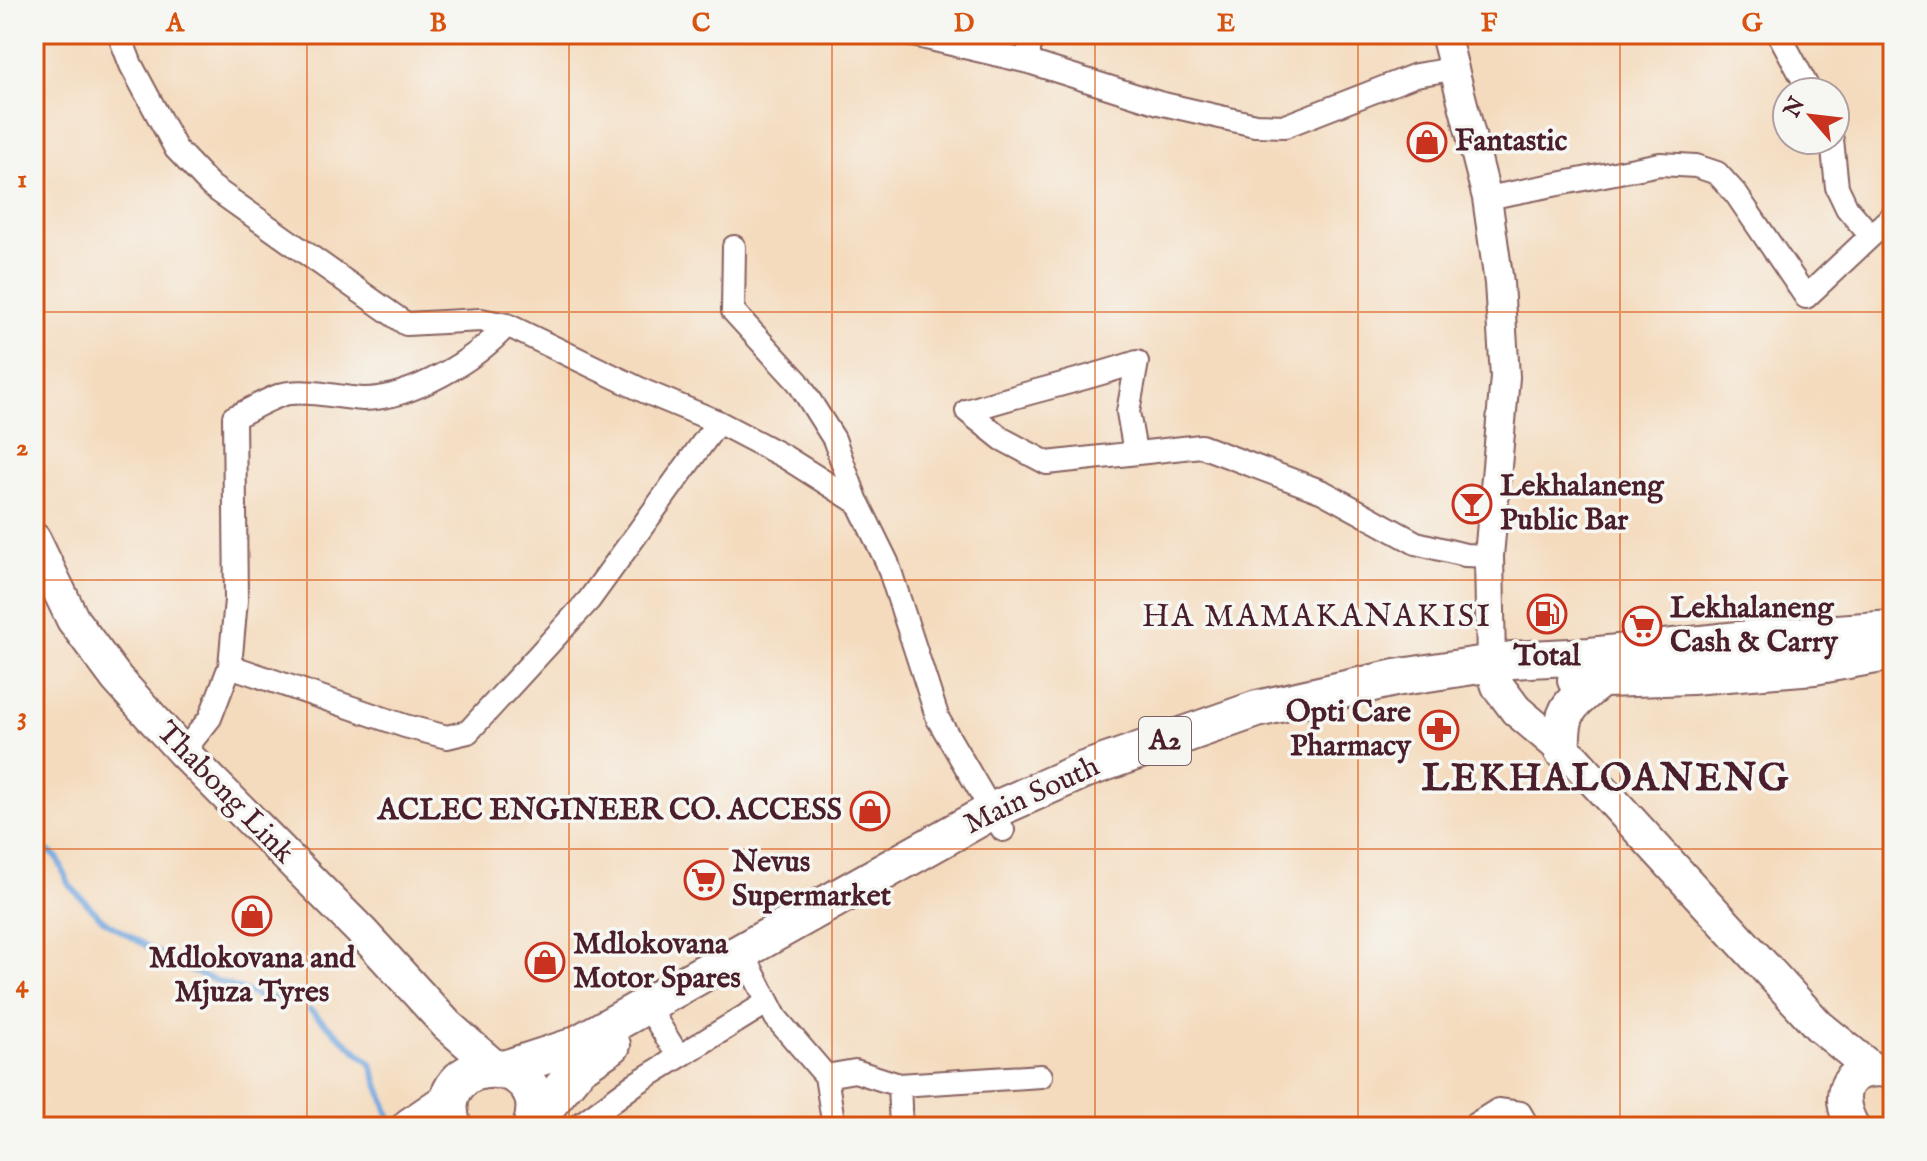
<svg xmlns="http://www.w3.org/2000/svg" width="1927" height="1161" font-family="'IM FELL English',serif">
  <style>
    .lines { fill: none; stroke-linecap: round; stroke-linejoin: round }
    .stream { stroke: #72a6de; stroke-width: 6 }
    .minor-casing { stroke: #86615e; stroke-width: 26 }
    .tertiary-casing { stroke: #86615e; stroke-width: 32 }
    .secondary-casing { stroke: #86615e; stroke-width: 36 }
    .primary-casing { stroke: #86615e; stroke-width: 40 }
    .trunk-casing { stroke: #86615e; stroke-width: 42 }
    .minor { stroke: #fff; stroke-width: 22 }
    .tertiary { stroke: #fff; stroke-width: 28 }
    .secondary { stroke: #fff; stroke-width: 32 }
    .primary { stroke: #fff; stroke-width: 36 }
    .trunk { stroke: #fff; stroke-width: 38 }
    .grid { fill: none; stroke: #d8530f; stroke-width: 2; stroke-opacity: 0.55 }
    .labels { text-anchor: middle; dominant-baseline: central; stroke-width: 7; stroke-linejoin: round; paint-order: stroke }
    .shield { fill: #f6f6f2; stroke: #7e6067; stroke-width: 2 }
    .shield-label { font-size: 28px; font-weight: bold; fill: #4a1f2b }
    .poi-label { font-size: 30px; font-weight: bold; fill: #4a1f2b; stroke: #f6f6f2; text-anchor: start }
    .street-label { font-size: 30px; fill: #4a1f2b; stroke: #f6f6f2 }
    .neighbourhood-label { font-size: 32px; letter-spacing: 2px; fill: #4a1f2b; stroke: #f6f6f2 }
    .district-label { font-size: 38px; font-weight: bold; letter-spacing: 2px; fill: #4a1f2b; stroke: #f6f6f2 }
    .neatline { fill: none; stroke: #d8530f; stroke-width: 3 }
    .grid-label { font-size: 26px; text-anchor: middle; font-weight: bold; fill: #d8530f }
  </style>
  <rect width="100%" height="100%" fill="#f6f6f2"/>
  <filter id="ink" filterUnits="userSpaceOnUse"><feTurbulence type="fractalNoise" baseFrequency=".0125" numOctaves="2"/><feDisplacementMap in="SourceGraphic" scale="16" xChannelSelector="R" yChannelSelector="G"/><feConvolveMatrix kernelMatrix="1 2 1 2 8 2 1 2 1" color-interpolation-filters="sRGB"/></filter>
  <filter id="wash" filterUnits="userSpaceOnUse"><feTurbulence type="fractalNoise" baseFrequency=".006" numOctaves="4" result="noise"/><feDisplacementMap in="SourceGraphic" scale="32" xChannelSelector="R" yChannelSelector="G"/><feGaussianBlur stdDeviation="1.8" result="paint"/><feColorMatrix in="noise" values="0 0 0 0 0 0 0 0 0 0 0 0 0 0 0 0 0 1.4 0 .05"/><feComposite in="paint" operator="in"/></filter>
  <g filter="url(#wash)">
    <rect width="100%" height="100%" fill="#f4dbbe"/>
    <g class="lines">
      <path class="stream" d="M34,842L57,857L69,885L103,920L185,969L266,999L292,996
        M310,1010L371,1064L390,1118"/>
    </g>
  </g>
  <g filter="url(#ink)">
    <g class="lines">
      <defs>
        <path id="minor" d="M119,34L131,65L176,149L211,186L406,324L481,320L507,325L646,392L718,422L785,457L858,503L887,562L938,719L1003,830
          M909,34L1029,62L1159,103L1255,125L1285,126L1416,75L1453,69
          M1779,34L1810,92
          M1029,62V34
          M1832,140L1837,187L1847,208L1871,236
          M1487,198L1660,164L1696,166L1717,173L1736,194L1806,297L1893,215
          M734,247L733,311L798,382L834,439L857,502
          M967,411L1002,439L1047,463L1201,446L1323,492L1416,543L1465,555L1489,556
          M967,411C1023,393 1081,381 1137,362L1128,412L1135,452
          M230,666L405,726L447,737L468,732L589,600L718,422
          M183,752L210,718L230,666L236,600L234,417C249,411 275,394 290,393C313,390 339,398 363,399C411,399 476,360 507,325
          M750,967L776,1018L826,1076L834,1127
          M656,1020L679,1057
          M826,1076L855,1071L899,1085L1041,1076
          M899,1085L901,1127
          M577,1127L635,1084L768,1002
          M1471,1127L1498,1110L1520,1113L1528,1127"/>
        <path id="tertiary" d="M1445,34L1487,198L1499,283L1505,377L1489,556L1491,664"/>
        <path id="secondary" d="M34,539L73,620L117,679L183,752L362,932L447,1025L495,1067
          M1491,664L1498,686L1516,710L1574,759L1819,1026L1872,1069
          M1853,1127C1833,1092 1847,1065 1889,1071"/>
        <path id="primary" d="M1576,680L1692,676L1814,666L1893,652
          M1562,750C1560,707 1571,704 1602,678
          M504,1069L572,1047L992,811L1084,770L1257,709L1395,678L1512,660L1590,656L1739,640L1893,629
          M533,1123L579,1067L612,1045"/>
        <path id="trunk" d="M411,1127L449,1101
          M452,1127C426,1049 558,1050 532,1127"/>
      </defs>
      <use href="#minor" class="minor-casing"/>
      <use href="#tertiary" class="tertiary-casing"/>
      <use href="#secondary" class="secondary-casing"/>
      <use href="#primary" class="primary-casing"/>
      <use href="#trunk" class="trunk-casing"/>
      <use href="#minor" class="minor"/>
      <use href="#tertiary" class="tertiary"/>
      <use href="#secondary" class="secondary"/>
      <use href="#primary" class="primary"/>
      <use href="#trunk" class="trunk"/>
    </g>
  </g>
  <path class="grid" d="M307,34V1127M569,34V1127M832,34V1127M1095,34V1127M1358,34V1127M1620,34V1127M34,312H1893M34,580H1893M34,849H1893"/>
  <defs>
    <symbol id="shop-ring" viewBox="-11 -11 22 22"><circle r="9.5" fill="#f6f6f2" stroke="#c8321e" stroke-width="1.5"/><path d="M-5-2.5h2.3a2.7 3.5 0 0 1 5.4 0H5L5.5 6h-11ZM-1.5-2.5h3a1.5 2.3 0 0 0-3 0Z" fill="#c8321e"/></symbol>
    <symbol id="bar-ring" viewBox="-11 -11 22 22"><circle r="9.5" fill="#f6f6f2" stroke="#c8321e" stroke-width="1.5"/><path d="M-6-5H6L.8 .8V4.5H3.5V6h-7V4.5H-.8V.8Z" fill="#c8321e"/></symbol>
    <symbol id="fuel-ring" viewBox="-11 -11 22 22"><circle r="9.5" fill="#f6f6f2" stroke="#c8321e" stroke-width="1.5"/><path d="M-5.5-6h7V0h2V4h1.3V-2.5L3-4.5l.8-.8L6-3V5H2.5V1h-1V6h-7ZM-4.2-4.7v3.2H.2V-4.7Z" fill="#c8321e"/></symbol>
    <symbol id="supermarket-ring" viewBox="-11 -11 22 22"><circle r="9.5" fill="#f6f6f2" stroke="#c8321e" stroke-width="1.5"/><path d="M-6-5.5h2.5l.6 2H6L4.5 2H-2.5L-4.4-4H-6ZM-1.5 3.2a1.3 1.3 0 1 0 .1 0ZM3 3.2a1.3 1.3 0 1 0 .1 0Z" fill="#c8321e"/></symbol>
    <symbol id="pharmacy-ring" viewBox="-11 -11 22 22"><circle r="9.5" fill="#f6f6f2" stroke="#c8321e" stroke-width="1.5"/><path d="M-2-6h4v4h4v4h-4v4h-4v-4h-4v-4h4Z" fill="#c8321e"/></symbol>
  </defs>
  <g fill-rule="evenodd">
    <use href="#shop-ring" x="1405" y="120" width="44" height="44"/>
    <use href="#bar-ring" x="1450" y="482" width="44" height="44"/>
    <use href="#fuel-ring" x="1525" y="592" width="44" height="44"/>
    <use href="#supermarket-ring" x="1620" y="604" width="44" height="44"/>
    <use href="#pharmacy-ring" x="1417" y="708" width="44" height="44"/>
    <use href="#shop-ring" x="848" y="789" width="44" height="44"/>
    <use href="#supermarket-ring" x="682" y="858" width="44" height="44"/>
    <use href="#shop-ring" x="230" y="894" width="44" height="44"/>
    <use href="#shop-ring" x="523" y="940" width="44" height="44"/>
  </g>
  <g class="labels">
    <rect class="shield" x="1139" y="717" width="52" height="48" rx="6"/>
    <g class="shield-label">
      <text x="1165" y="741">A2</text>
    </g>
    <g class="poi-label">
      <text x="1455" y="142">Fantastic</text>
      <text x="1500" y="487">Lekhalaneng<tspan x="1500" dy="34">Public Bar</tspan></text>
      <text x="1670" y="609">Lekhalaneng<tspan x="1670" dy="34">Cash &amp; Carry</tspan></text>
      <text x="1547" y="657" text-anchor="middle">Total</text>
      <text x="1411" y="713" text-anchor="end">Opti Care<tspan x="1411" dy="34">Pharmacy</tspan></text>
      <text x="842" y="811" text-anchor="end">ACLEC ENGINEER CO. ACCESS</text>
      <text x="732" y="863">Nevus<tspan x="732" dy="34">Supermarket</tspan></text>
      <text x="573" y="945">Mdlokovana<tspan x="573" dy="34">Motor Spares</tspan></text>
      <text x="252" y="959" text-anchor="middle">Mdlokovana and<tspan x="252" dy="34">Mjuza Tyres</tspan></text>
    </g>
    <g class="street-label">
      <text transform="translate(225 793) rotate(46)">Thabong Link</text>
      <text transform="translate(1032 796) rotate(-25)">Main South</text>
    </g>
    <g class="neighbourhood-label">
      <text x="1317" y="617">HA MAMAKANAKISI</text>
    </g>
    <g class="district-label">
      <text x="1606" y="780">LEKHALOANENG</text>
    </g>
  </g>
  <rect width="1927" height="1161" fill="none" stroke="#f6f6f2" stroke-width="88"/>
  <g transform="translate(1811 116) rotate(298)"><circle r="38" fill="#f6f6f2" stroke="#b1a0a2" stroke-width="2"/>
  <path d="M0-6L14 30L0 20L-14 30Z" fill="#c8321e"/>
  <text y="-12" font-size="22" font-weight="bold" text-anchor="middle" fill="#4a1f2b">N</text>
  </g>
  <rect x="44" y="44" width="1839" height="1073" class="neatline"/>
  <g class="grid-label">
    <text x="175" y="31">A</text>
    <text x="438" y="31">B</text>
    <text x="701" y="31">C</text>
    <text x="964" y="31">D</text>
    <text x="1226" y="31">E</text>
    <text x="1489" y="31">F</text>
    <text x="1752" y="31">G</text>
    <text x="22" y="187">1</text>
    <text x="22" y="455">2</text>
    <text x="22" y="724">3</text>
    <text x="22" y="992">4</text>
  </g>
</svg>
